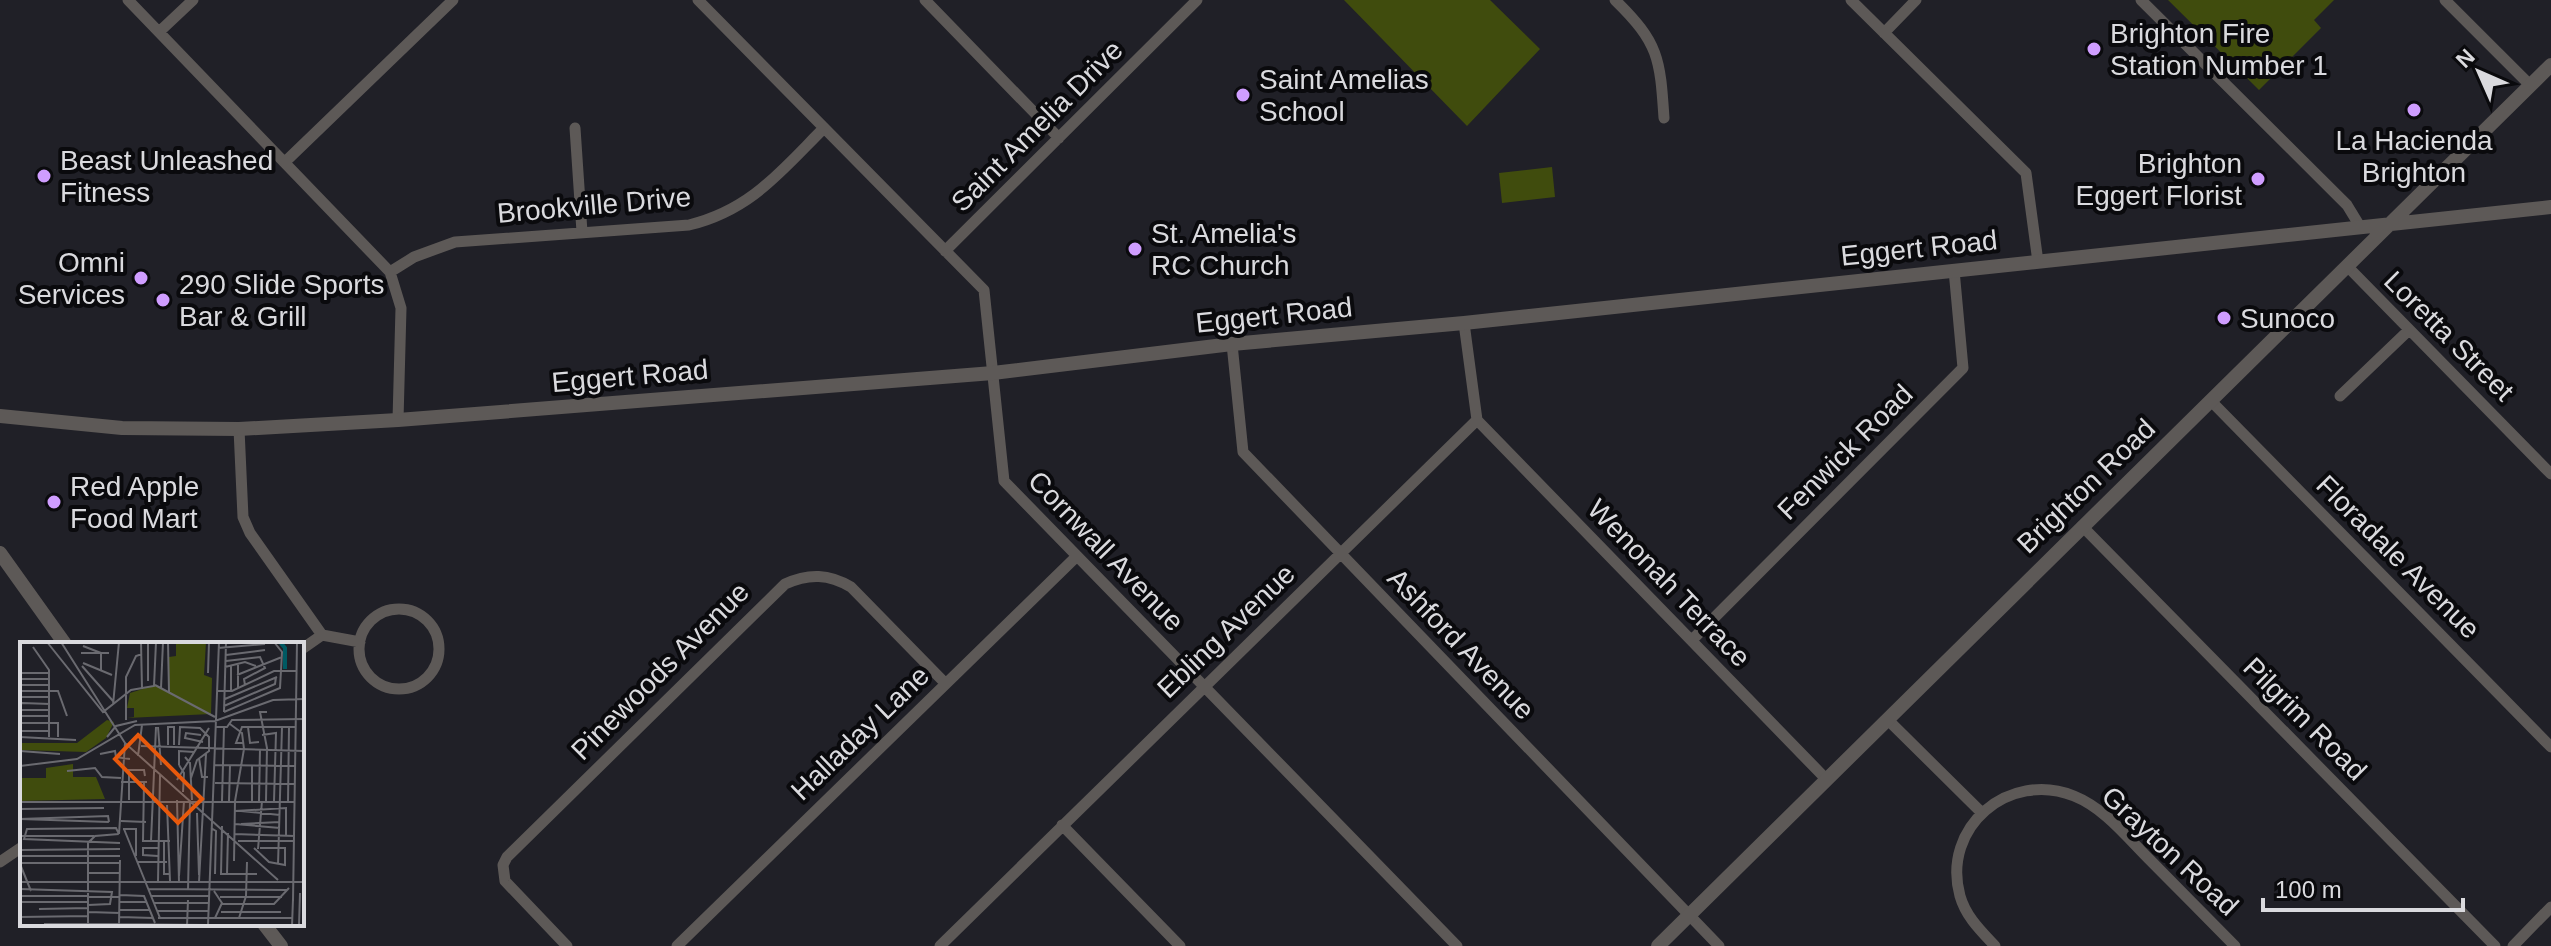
<svg xmlns="http://www.w3.org/2000/svg" width="2551" height="946" font-family="Arial,sans-serif">
  <style>
    .green { fill: #404c0d }
    .lines { fill: none; stroke-linecap: round; stroke-linejoin: round }
    .minor { stroke: #5d5957; stroke-width: 11 }
    .tertiary { stroke: #5d5957; stroke-width: 14 }
    .poi-dot { fill: #cf9dff; stroke: #0a0a0d; stroke-width: 3 }
    .labels { text-anchor: middle; dominant-baseline: central; stroke-width: 8; stroke-linejoin: round; paint-order: stroke }
    .poi-label { font-size: 28px; fill: #dadade; stroke: #0a0a0d; text-anchor: start }
    .street-label { font-size: 28px; fill: #dadade; stroke: #0a0a0d }
    .inset-river { fill: none; stroke: #005962; stroke-width: 4 }
    .inset-road { fill: none; stroke: #6a6a70; stroke-width: 2 }
    .view { fill: #e8590c; fill-opacity: 0.15; stroke: #e8590c; stroke-width: 4 }
    .inset-edge { fill: none; stroke: #dadade; stroke-width: 4 }
  </style>
  <rect width="100%" height="100%" fill="#202027"/>
  <path class="green" d="M1344,0H1490L1540,49L1467,126Z
    M2168,0H2334L2314,20L2321,28L2259,90Z
    M1552,167L1555,197L1502,203L1499,173Z"/>
  <g class="lines">
    <path class="minor" d="M128,0L390,272L401,308L398,420
      M698,0L984,290L1004,481L1457,946
      M925,0L1059,138
      M1615,0C1659,43 1660,58 1664,118
      M1851,0L2026,173L2038,262
      M2141,0L2347,205L2361,228
      M2445,0L2530,85
      M159,32L193,0
      M1884,33L1916,0
      M575,128L582,232
      M285,162L453,0
      M945,251L1197,0
      M2347,266L2551,474
      M390,272L414,257L455,242L689,225C751,210 781,171 824,128
      M1232,344L1243,452L1719,946
      M2340,396L2409,330
      M2211,401L2551,747
      M1477,420L1827,780
      M239,429L243,517L250,533L322,635
      M2082,526L2495,946
      M359 649a40 40 0 1 1 80 0a40 40 0 1 1-80 0Z
      M322,635L360,642
      M1692,640L1963,368L1954,270
      M302,649L322,635
      M1887,719L1982,813
      M1062,825L1180,946
      M0,862L22,847
      M567,946L505,881L503,865L507,857L785,584C809,573 829,574 851,587L945,683
      M677,946L1077,556
      M940,946L1477,420L1464,323
      M1995,946C1981,931 1966,917 1960,896C1941,827 2009,770 2074,796C2104,808 2126,836 2149,859C2178,888 2206,917 2235,946
      M2513,946L2551,907"/>
    <path class="tertiary" d="M0,416L122,428L239,429L398,420L993,373L1232,344L1464,323L2551,207
      M0,553L65,644
      M264,924L281,946
      M1658,946L2551,65"/>
  </g>
  <g class="poi-dot">
    <circle cx="2094" cy="49" r="8"/>
    <circle cx="1243" cy="95" r="8"/>
    <circle cx="2414" cy="110" r="8"/>
    <circle cx="44" cy="176" r="8"/>
    <circle cx="2258" cy="179" r="8"/>
    <circle cx="1135" cy="249" r="8"/>
    <circle cx="141" cy="278" r="8"/>
    <circle cx="163" cy="300" r="8"/>
    <circle cx="2224" cy="318" r="8"/>
    <circle cx="54" cy="502" r="8"/>
  </g>
  <g class="labels">
    <g class="poi-label">
      <text x="2110" y="33">Brighton Fire<tspan x="2110" dy="32">Station Number 1</tspan></text>
      <text x="1259" y="79">Saint Amelias<tspan x="1259" dy="32">School</tspan></text>
      <text x="2414" y="140" text-anchor="middle">La Hacienda<tspan x="2414" dy="32">Brighton</tspan></text>
      <text x="60" y="160">Beast Unleashed<tspan x="60" dy="32">Fitness</tspan></text>
      <text x="2242" y="163" text-anchor="end">Brighton<tspan x="2242" dy="32">Eggert Florist</tspan></text>
      <text x="1151" y="233">St. Amelia's<tspan x="1151" dy="32">RC Church</tspan></text>
      <text x="125" y="262" text-anchor="end">Omni<tspan x="125" dy="32">Services</tspan></text>
      <text x="179" y="284">290 Slide Sports<tspan x="179" dy="32">Bar &amp; Grill</tspan></text>
      <text x="2240" y="318">Sunoco</text>
      <text x="70" y="486">Red Apple<tspan x="70" dy="32">Food Mart</tspan></text>
    </g>
    <g class="street-label">
      <text transform="translate(1037 126) rotate(-45)">Saint Amelia Drive</text>
      <text transform="translate(594 205) rotate(-5)">Brookville Drive</text>
      <text transform="translate(1919 248) rotate(-6)">Eggert Road</text>
      <text transform="translate(1274 315) rotate(-6)">Eggert Road</text>
      <text transform="translate(2449 336) rotate(45)">Loretta Street</text>
      <text transform="translate(630 376) rotate(-5)">Eggert Road</text>
      <text transform="translate(1845 452) rotate(-45)">Fenwick Road</text>
      <text transform="translate(2086 486) rotate(-44)">Brighton Road</text>
      <text transform="translate(1106 551) rotate(46)">Cornwall Avenue</text>
      <text transform="translate(2398 557) rotate(45)">Floradale Avenue</text>
      <text transform="translate(1669 583) rotate(46)">Wenonah Terrace</text>
      <text transform="translate(1226 631) rotate(-44)">Ebling Avenue</text>
      <text transform="translate(1461 644) rotate(46)">Ashford Avenue</text>
      <text transform="translate(660 671) rotate(-45)">Pinewoods Avenue</text>
      <text transform="translate(2305 719) rotate(45)">Pilgrim Road</text>
      <text transform="translate(860 733) rotate(-44)">Halladay Lane</text>
      <text transform="translate(2170 851) rotate(43)">Grayton Road</text>
    </g>
  </g>
  <g transform="translate(20 642)">
    <rect width="284" height="284" fill="#202027"/>
    <path d="M156,0H186L184,33L192,36L191,72L107,76L114,75V66H107L110,51L135,43L149,51V15L156,14ZM87,78L94,80L86,96L66,110L0,108V101H57ZM53,122V135H76L85,157L0,159L1,136H26V126Z" fill="#404c0d"/>
    <path class="inset-river" d="M260,0L265,6V27"/>
    <path class="inset-road" d="M27,0L83,70L111,48L134,44L136,0M41,0L105,101M121,0L122,47M148,0L149,50M63,4L81,11V28M13,5L29,28V95M198,6L245,2M61,11H89M206,13L245,8M206,19L240,15L245,26L224,37L225,43M63,21L92,33M218,22V47M62,24L93,59M205,25L225,20L236,24M0,31H30M188,31L189,0M217,33L262,15M2,37H30M128,39V0M0,43H30M135,43L195,75M141,46L143,0M0,49H38L47,74M197,49H212L254,29H277M211,50V24M2,55H30M205,57L257,35M2,61L30,62M93,63L99,0M204,64L255,42L256,35M2,68H30M204,70L260,46L262,10L254,0M204,70L206,0M2,74H30M106,78V35L116,14L122,12M0,81H38V95M1,81V37M210,82L222,91L224,107L215,159L214,219M138,85L141,123M196,85H207L212,78L284,77M228,85L230,101L239,100M0,89H30M181,93L166,91L165,96L183,100M242,93L256,91L254,159M0,95L56,98M87,95L96,84L117,79M105,101L258,238M224,101H216L222,85H276M148,103V85H154V103M159,103L160,85L180,86L189,95V109L177,118L171,136M121,104L284,109M0,109L40,112M80,112L95,109L96,115L110,117M118,114L122,83M165,115L170,121L172,158M179,116L182,135H188M159,123L164,131L163,150M159,123V109L174,110M195,123L276,124M0,124L57,117L115,83L195,79L253,58L284,57M47,129L75,126L82,135L101,136M157,138L189,86M101,140H127M124,140L123,199H150M195,141L274,142M109,158V128H124L125,134M157,158L159,240M202,159L204,85M209,159L210,123M232,159V123M239,159L240,107M246,159L247,106L240,70H247M0,160H274M268,160L269,86M147,163L150,239M0,167L84,166M215,169L266,166V193M221,169L260,173M177,171L179,233M0,177L88,174L89,180M1,177L89,180M101,179L126,180M215,182L260,186M221,182L260,180M191,186L196,189L195,232M103,187H116V214M104,187L140,276M99,192L96,186L7,187L4,197L100,201M99,192L105,101M214,192L275,194M0,194H74M131,199L136,85M144,199V232H150M218,199H274M138,206H123V213L138,214M234,206L249,220L265,223V206H240M238,207L242,159M0,208L100,207M0,214H100M117,220H147M0,221H100M0,222L11,249M258,223L262,85M67,231H100M200,232H237M201,232L202,184M207,232L208,191M159,234L164,159M138,239L140,133M0,240H284M179,240L186,112M0,247L92,250L90,262L68,263M128,247L267,248M168,248L170,159M194,249L202,261L195,276M100,253L124,254L135,281M0,254H67M131,254H189M67,255H100M200,255H262M273,259L277,0M0,260H68M100,260H126M134,261H188M202,262H254L269,246M19,267L68,266M100,268H129M137,269H188M68,270L100,271M201,270H261M0,275L68,274M100,275L133,276M138,276H272M219,276L226,254L227,220M24,282H99M99,282L187,283M188,283L199,0M188,283H272M68,284V201L75,194L99,192M99,284L100,218M167,284L168,258M272,284L273,257M279,284L280,251"/>
    <path class="view" d="M118,93L182,157L158,181L95,117Z"/>
    <rect width="284" height="284" class="inset-edge"/>
  </g>
  <g transform="translate(2479 72) rotate(315)" stroke="#0a0a0d" stroke-width="6" paint-order="stroke">
  <path d="M0-6L14 30L0 20L-14 30Z" fill="#dadade"/>
  <text y="-12" font-size="22" font-weight="bold" text-anchor="middle" fill="#dadade">N</text>
  </g>
  <path d="M2263 898v12h200v-12" fill="none" stroke="#dadade" stroke-width="4"/>
  <text x="2275" y="898" font-size="24" fill="#dadade" stroke="#0a0a0d" stroke-width="6" paint-order="stroke">100 m</text>
</svg>
